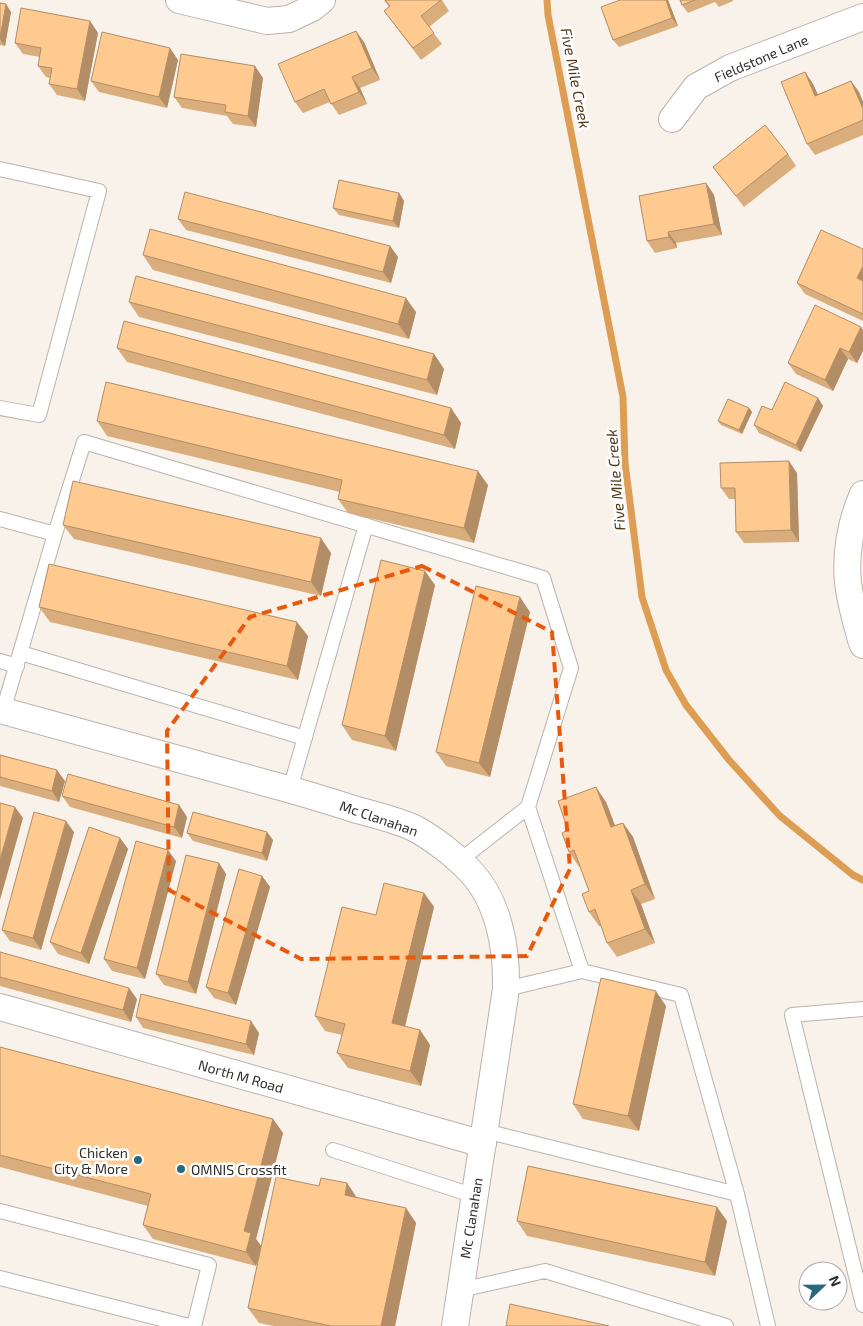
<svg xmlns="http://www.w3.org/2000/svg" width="863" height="1326" font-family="'Exo 2',sans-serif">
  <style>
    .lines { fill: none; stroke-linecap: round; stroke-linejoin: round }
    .stream { stroke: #dd9e54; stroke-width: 7 }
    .lane-casing { stroke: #bab3ad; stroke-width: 16 }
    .street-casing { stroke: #bab3ad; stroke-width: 28 }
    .lane { stroke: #fff; stroke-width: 14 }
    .street { stroke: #fff; stroke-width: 26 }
    .wall { fill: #daae7c }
    .shaded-wall { fill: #b28d65 }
    .building { fill: #feca90; stroke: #b28d65 }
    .marked { fill: none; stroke: #e8590c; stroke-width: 4; stroke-dasharray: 10 6; stroke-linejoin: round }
    .poi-dot { fill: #286a7d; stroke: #fff; stroke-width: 2 }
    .labels { text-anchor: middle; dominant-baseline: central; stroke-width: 5; stroke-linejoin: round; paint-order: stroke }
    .street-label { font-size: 14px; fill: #312e2b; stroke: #fff }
    .poi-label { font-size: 14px; fill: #312e2b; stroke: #fff; text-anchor: end }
    .water-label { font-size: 15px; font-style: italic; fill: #4f3515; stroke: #fff }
  </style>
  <rect width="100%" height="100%" fill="#f9f2eb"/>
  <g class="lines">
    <path class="stream" d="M547,0L548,15L623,397L625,463L642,597L666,670L686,705L729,760L780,816L853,875L863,880"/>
    <defs>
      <path id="lane" d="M0,169L99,191L39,415L0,408
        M0,519L55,534
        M21,653L305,738
        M0,661L17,666
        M3,711L55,534L84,442L543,578L571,668L528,807
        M290,789L366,525
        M459,861L528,807L582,971
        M506,989L582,971L681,995L737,1194
        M863,1009L792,1015L863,1305
        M485,1131L737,1194L768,1326
        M333,1150L475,1196
        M0,1211L209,1265L194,1326
        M0,1278L189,1326
        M460,1290L545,1271L726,1326"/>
      <path id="street" d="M179,0L267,21L289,19L312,8L322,0
        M672,119L696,87L730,68L863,17
        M863,494C851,521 845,553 848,582C850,602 856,621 861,640L863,645
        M0,710C88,735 177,758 266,783C296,791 326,800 357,810C376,815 396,820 414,828C433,838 456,856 471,872C499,902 507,949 506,989L455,1326
        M0,1007L483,1144"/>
    </defs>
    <use href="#lane" class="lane-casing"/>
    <use href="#street" class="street-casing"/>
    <use href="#lane" class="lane"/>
    <use href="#street" class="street"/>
  </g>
  <path class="wall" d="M384,0H442L449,11L429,27L442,44L421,60L384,11L389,7Z
    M620,0H668L678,26L619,47L613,40Z
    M680,0H733V1L719,7L715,2L688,13L682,5Z
    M0,3L11,12L5,46L0,45Z
    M90,21L98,33L85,101L57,95L49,84L50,78L46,77L38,66L40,57L23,54L15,43Z
    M364,42L380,80L360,88L367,104L339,115L330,102L303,113L295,102Z
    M178,60L167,108L99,92L91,81Z
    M805,72L813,84L818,94L851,81L859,92L863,102V135L815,155L807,144Z
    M263,78L256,127L233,124L227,116L182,108L174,97Z
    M788,154L796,166L744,207L713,167Z
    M706,183L714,195L722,235L676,243L677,248L655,253L647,241Z
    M399,193L404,201L399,228L339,215L333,208Z
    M178,219L390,246L398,257L391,283L186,230Z
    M863,249V321L805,294L797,283Z
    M143,255L416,312L409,339L153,270Z
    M129,302L434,354L444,369L437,395L139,317Z
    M861,327L863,330V351L857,363L848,359L833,391L796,374L788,363Z
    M117,348L451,408L461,423L455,449L127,362Z
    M818,398L823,406L801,452L759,433L754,425L772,410Z
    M749,408L752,412L742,434L721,425L718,421Z
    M97,421L488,485L474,543L348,513L338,499L340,492L107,436Z
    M797,473L799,542L744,543L736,532L735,499H729L721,488Z
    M63,525L331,553L321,596L74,539Z
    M435,585L396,751L352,740L342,725Z
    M39,607L308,636L298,680L50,622Z
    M530,612L490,777L446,766L436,752Z
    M0,755L65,781L59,802L0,786Z
    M62,796L179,805L187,817L182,838L70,807Z
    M606,802L615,825L623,823L633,837L655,899L641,904L655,943L617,957L607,943L601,926H599L589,912V891L580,867H579L569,852L568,830Z
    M74,832L41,950L10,941L2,930Z
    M187,833L273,840L267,861L193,841Z
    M120,838L128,849L89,964L58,954L50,942Z
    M176,861L145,979L112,971L104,959Z
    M219,863L226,874L196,994L164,985L156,974Z
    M262,876L270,887L236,1005L214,998L206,987Z
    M424,893L434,907L405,1027L420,1030L430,1045L421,1086L348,1068L337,1053L342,1035L325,1031L315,1016L376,915Z
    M0,952L137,999L131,1022L0,986Z
    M666,1006L639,1131L583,1119L573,1104Z
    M136,1017L259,1033L254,1055L143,1028Z
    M0,1047L273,1119L283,1133L256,1239L261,1247L319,1186L347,1183L357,1198L406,1208L416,1223L395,1326H274L259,1323L248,1308L260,1253L256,1266L153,1239L143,1225L148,1206L0,1167Z
    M517,1221H727L715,1276L527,1236Z"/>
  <path class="shaded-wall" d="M666,0H668L678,26L672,18Z
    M6,4L11,12L5,46L0,39Z
    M90,21L98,33L85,101L77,89Z
    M356,31L364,42L380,80L372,68Z
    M170,48L178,60L167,108L159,97Z
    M255,66L263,78L256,127L248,116Z
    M805,72L813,84L823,107L815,96Z
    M352,77L360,88L367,104L359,92Z
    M851,81L859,92L863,102V109Z
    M706,183L714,195L722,235L714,224Z
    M399,193L404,201L399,228L393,221Z
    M668,232L676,243L677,248L669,237Z
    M390,246L398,257L391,283L383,272Z
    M863,266V286L857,278Z
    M406,298L416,312L409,339L398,324Z
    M861,327L863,330V351L857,363L849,352Z
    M840,348L848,359L833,391L825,380Z
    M434,354L444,369L437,395L427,380Z
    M818,398L823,406L801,452L796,445Z
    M451,408L461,423L455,449L444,435Z
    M749,408L752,412L742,434L739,430Z
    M789,461L797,473L799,542L791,530Z
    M478,471L488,485L474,543L464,528Z
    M321,538L331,553L321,596L311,582Z
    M425,571L435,585L396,751L385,736Z
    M520,597L530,612L490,777L479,763Z
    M297,622L308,636L298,680L287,666Z
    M57,770L65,781L59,802L52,791Z
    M596,787L606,802L621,842L611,827Z
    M179,805L187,817L182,838L174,827Z
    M15,807L23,818L0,900V860Z
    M66,821L74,832L41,950L33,938Z
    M623,823L633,837L655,899L645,884Z
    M267,832L273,840L267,861L262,853Z
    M120,838L128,849L89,964L81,953Z
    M168,850L176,861L145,979L137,968Z
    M219,863L226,874L196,994L188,982Z
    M262,876L270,887L236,1005L228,993Z
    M631,890L641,904L655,943L645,929Z
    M424,893L434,907L402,1038L392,1023Z
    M129,988L137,999L131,1022L123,1010Z
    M656,991L666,1006L639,1131L628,1116Z
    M251,1021L259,1033L254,1055L246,1044Z
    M420,1030L430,1045L421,1086L410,1071Z
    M273,1119L283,1133L256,1239L262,1247L256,1266L246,1252L244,1231Z
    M347,1183L357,1198L345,1195Z
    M717,1207L727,1221L715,1276L705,1262Z
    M406,1208L416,1223L395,1326H381Z"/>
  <path class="building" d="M385,0H441L421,16L434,33L413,48L384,11L390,6Z
    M620,0H666L672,18L613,40L601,7Z
    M680,0H695L682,5Z
    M0,3L6,4L0,38Z
    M21,8L90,21L77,89L49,84L52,68L38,66L41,48L15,43Z
    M356,31L372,68L352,77L359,92L331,104L324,89L295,102L278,64Z
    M102,32L170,48L159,97L91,81Z
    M181,54L255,66L248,116L225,112L226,105L174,97Z
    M805,72L815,96L851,81L863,109V120L807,144L781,82Z
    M765,125L788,154L736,196L713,167Z
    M339,180L399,193L393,221L333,208Z
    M706,183L714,224L668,232L669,237L647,241L639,196Z
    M185,192L390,246L383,272L178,219Z
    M150,229L406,298L398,324L143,255Z
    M821,230L863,249V266L857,278L863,281V314L797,283Z
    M136,276L434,354L427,380L129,302Z
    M815,305L861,327L849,352L840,348L825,380L788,363Z
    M124,321L451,408L444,435L117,348Z
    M106,382L478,471L464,528L338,499L342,480L97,421Z
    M785,382L818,398L796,445L754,425L762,406L772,410Z
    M728,399L749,408L739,430L718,421Z
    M789,461L791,530L736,532L735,488H721L720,463Z
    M73,481L321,538L311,582L63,525Z
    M381,560L425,571L385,736L342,725Z
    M49,564L297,622L287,666L39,607Z
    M476,586L520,597L479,763L436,752Z
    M0,755L57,770L52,791L0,777Z
    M68,774L179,805L174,827L62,796Z
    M596,787L611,827L623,823L645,884L631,890L645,929L607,943L595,909L589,912L582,894L589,891L574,850L569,852L562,833L568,830L558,801Z
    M0,803L15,807L0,860Z
    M34,812L66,821L33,938L2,930Z
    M193,812L267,832L262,853L187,833Z
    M89,827L120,838L81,953L50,942Z
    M136,841L168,850L137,968L104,959Z
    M186,855L219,863L188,982L156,974Z
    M239,869L262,876L228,993L206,987Z
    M384,883L424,893L392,1023L420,1030L410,1071L337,1053L345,1024L315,1016L342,907L376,915Z
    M0,952L129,988L123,1010L0,977Z
    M601,978L656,991L628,1116L573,1104Z
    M141,994L251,1021L246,1044L136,1017Z
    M0,1047L273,1119L244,1231L251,1233L246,1252L143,1225L151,1194L0,1155Z
    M528,1166L717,1207L705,1262L517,1221Z
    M276,1177L319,1186L321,1178L347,1183L345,1195L406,1208L381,1326H331L248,1308Z
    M510,1304L609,1326H506Z"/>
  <path class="marked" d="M422,566L552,632L570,869L527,956L301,959L169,890L167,731L250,617Z"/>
  <g class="poi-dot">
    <circle cx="138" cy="1160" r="5"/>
    <circle cx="181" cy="1169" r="5"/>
  </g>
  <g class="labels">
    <g class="street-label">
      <text transform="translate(761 58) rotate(-23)">Fieldstone Lane</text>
      <text transform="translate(379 818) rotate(19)">Mc Clanahan</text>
      <text transform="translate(241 1076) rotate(16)">North M Road</text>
      <text transform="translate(471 1218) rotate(-81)">Mc Clanahan</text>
    </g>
    <g class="poi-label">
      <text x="128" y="1152">Chicken<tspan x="128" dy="16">City &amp; More</tspan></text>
      <text x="191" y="1169" text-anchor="start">OMNIS Crossfit</text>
    </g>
    <g class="water-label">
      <text transform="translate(576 78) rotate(79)">Five Mile Creek</text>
      <text transform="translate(615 480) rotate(-95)">Five Mile Creek</text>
    </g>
  </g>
  <g transform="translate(823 1286) rotate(68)"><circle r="24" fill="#ffffff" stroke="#adabaa"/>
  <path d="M0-4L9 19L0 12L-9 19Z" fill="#286a7d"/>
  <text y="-8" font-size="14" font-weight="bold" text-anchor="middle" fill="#312e2b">N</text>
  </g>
</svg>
